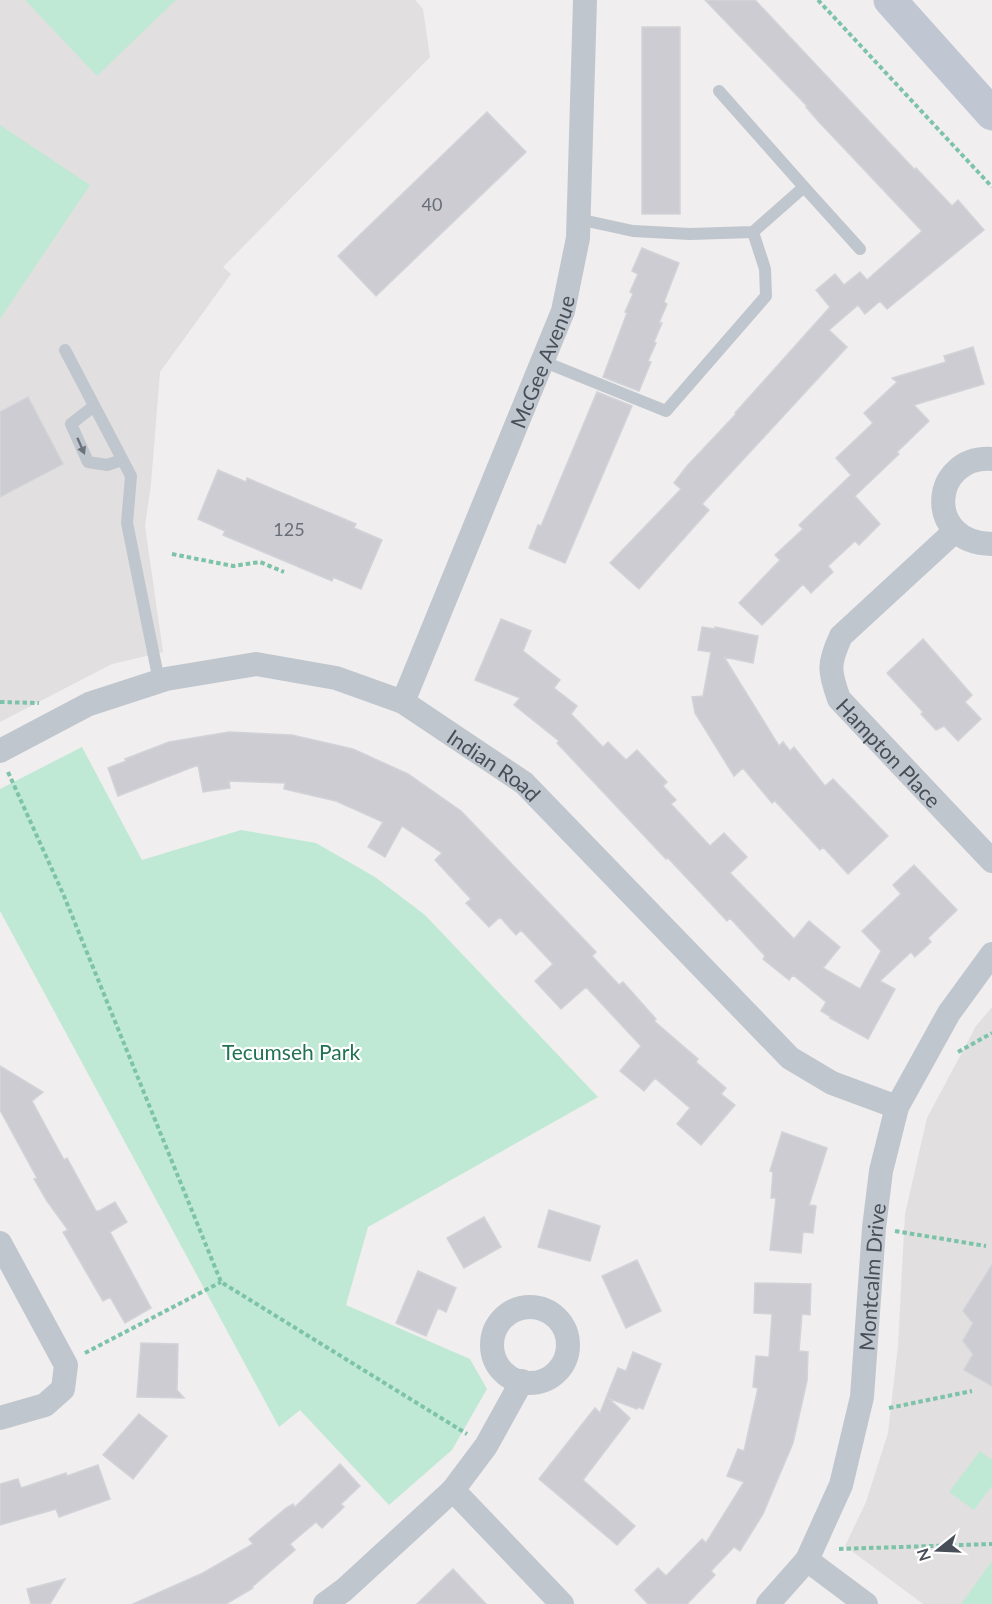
<svg xmlns="http://www.w3.org/2000/svg" width="992" height="1604" font-family="Lato,sans-serif">
  <style>
    .education { fill: #e1dfdf }
    .green { fill: #c0e9d5 }
    .building { fill: #ccccd2; stroke: #d2d3d8; stroke-width: 1.5 }
    .lines { fill: none; stroke-linecap: round; stroke-linejoin: round }
    .path { stroke: #7dc3a9; stroke-width: 4; stroke-dasharray: 4.5 3; stroke-linecap: butt }
    .lane { stroke: #c0c6ce; stroke-width: 12 }
    .street { stroke: #c0c6ce; stroke-width: 24 }
    .secondary { stroke: #c0c7d2; stroke-width: 33 }
    .oneway { fill: #6c737c }
    .labels { text-anchor: middle; dominant-baseline: central; stroke-width: 4.5; stroke-linejoin: round; paint-order: stroke }
    .number-label { font-size: 18px; fill: #696e77 }
    .street-label { font-size: 21px; fill: #484f59; stroke: #fff }
    .park-label { font-size: 21px; fill: #217153; stroke: #fff }
  </style>
  <rect width="100%" height="100%" fill="#f0eeee"/>
  <path class="education" d="M0,0H415L423,9L430,57L223,267L231,274L160,372L151,484L145,526L163,652L112,664L0,722Z
    M992,1007V1604H923L845,1546L866,1502L888,1433L898,1346L905,1214L927,1118L976,1026Z"/>
  <path class="green" d="M25,0H176L97,76Z
    M0,125L90,185L0,319Z
    M82,747L142,860L241,830L316,843L375,877L425,915L598,1097L368,1227L346,1305L470,1359L487,1389L452,1450L389,1505L300,1410L279,1427L0,911V789Z
    M980,1451L992,1460V1486L974,1510L949,1492Z
    M992,1561V1604H961Z"/>
  <path class="building" d="M705,0H755L915,170L916,168L952,206L958,200L984,230L887,309L880,301L865,314L858,305L829,330L847,347L702,504L709,510L639,589L610,563L681,489L674,483L687,466L736,414L735,413L830,307L816,290L835,274L844,285L860,272L867,280L922,231L819,122L806,107L807,106Z
    M642,27H680V214H642Z
    M487,112L526,152L376,296L338,256Z
    M642,248L679,263L664,302L667,304L659,323H662L654,342L656,343L648,361L651,362L639,391L603,377L627,313L625,312L633,294L630,292L638,274L632,271Z
    M973,347L984,384L914,405L929,421L897,452L899,454L855,496L880,524L859,545L855,541L828,566L833,572L811,593L803,584L762,625L739,603L780,560L775,555L803,529L799,525L851,475L836,458L873,423L864,413L897,382L892,378L946,362L944,356Z
    M597,392L632,406L565,563L529,548L538,525L541,526Z
    M28,397L63,464L0,497V412Z
    M218,470L246,482L247,478L356,524L354,528L382,540L361,589L333,577L332,581L223,535L225,531L198,519Z
    M501,619L531,631L523,651L560,680L554,688L577,706L571,714L603,747L608,742L626,760L637,750L667,782L663,786L676,800L671,804L710,846L724,833L747,857L730,873L794,939L809,921L840,947L823,968L860,989L881,951L862,931L901,894L893,885L914,865L957,910L928,938L931,942L915,957L911,952L880,981L895,989L868,1039L830,1018L831,1017L821,1011L826,1002L793,975L789,980L763,959L765,956L730,918L727,921L668,858L666,859L557,743L559,741L514,705L520,698L475,680Z
    M702,627L715,629V627L758,636L753,663L724,657L779,746L783,742L790,751L794,747L825,786L833,779L888,836L848,874L823,847L820,850L775,801L772,803L743,768L734,776L695,713L692,697L703,696L711,652L698,650Z
    M923,639L972,695L965,702L981,719L958,741L944,726L936,730L921,714L923,712L887,673Z
    M229,732L292,735L353,749L408,774L461,811L596,952L592,956L619,985L623,982L656,1019L654,1021L698,1059L696,1062L726,1088L721,1094L735,1105L701,1145L677,1124L690,1108L655,1078L644,1091L620,1071L641,1046L586,987L561,1009L535,981L553,964L521,930L516,935L500,917L489,927L466,903L471,899L435,860L442,853L402,826L385,857L368,847L383,822L336,801L284,789L285,783L229,781L230,788L203,792L198,765L118,796L108,768L126,761L125,759L169,742Z
    M0,1066L43,1092L32,1101L64,1160L67,1158L96,1211H99L115,1202L127,1222L110,1232L151,1308L125,1323L110,1297L103,1301L63,1232L68,1230L47,1201L34,1179L37,1178L0,1110Z
    M782,1132L827,1148L809,1205L816,1206L813,1233L803,1232L801,1253L770,1250L776,1198H771L773,1172L770,1171Z
    M549,1210L600,1226L590,1261L538,1247Z
    M484,1217L501,1247L464,1268L447,1238Z
    M637,1260L661,1311L626,1328L602,1276Z
    M992,1265V1386L964,1370L973,1354L963,1341L973,1323L963,1311Z
    M418,1271L456,1288L446,1312L438,1308L426,1336L396,1323Z
    M755,1283L811,1284L810,1315L802,1314L799,1351L808,1352L807,1381L793,1443L763,1514L740,1551L734,1547L711,1571L715,1575L687,1604H648L635,1590L658,1568L666,1576L702,1539L706,1543L744,1482L727,1476L738,1449L744,1451L758,1388L753,1387L756,1356L769,1357L772,1314L754,1313Z
    M141,1343L178,1344L177,1390L184,1398L137,1397Z
    M633,1352L661,1364L643,1409L638,1407L637,1409L608,1398L630,1418L583,1480L635,1526L617,1545L539,1479L595,1408L600,1413L618,1368L626,1371Z
    M139,1414L167,1436L133,1479L103,1455Z
    M340,1464L360,1486L341,1504L344,1507L322,1528L316,1522L290,1544L295,1550L252,1587L253,1588L226,1604H133L203,1573L253,1544L249,1539L286,1508L293,1504L295,1507Z
    M98,1465L110,1499L59,1517L56,1509L0,1525V1484L18,1479L21,1488L66,1473L67,1476Z
    M453,1569L486,1604H417Z
    M65,1579L50,1604H31L27,1589Z"/>
  <g class="lines">
    <path class="path" d="M818,0L992,187
      M172,554L233,566L260,562L284,572
      M0,702L39,703
      M8,772L64,896L221,1282L467,1434
      M958,1052L992,1033
      M895,1231L986,1246
      M85,1353L221,1282
      M889,1408L972,1391
      M839,1549L992,1544"/>
    <path class="lane" d="M719,91L804,187L753,232
      M804,187L860,249
      M65,350L131,476L127,523L159,681
      M542,361L666,411L766,296L765,269L753,232L690,234L633,231L578,219
      M94,406L71,424L88,462L107,465L122,460"/>
    <g class="street">
      <path d="M992,459C931,455 923,543 992,544"/>
      <path id="s1" d="M955,531L841,636C828,664 829,671 839,699L992,861"/>
      <path id="s2" d="M403,702L563,311L578,238L585,0"/>
      <path id="s3" d="M0,751L89,704L166,679L256,664L336,678L403,702L524,783L790,1058L832,1083L897,1107"/>
      <path d="M0,1243L66,1365L63,1389L45,1405L0,1418"/>
      <circle cx="530" cy="1345" r="38"/>
      <path d="M453,1490L562,1604"/>
      <path d="M807,1560L866,1604"/>
      <path d="M325,1604L344,1590L453,1490L486,1446L522,1381"/>
      <path id="s4" d="M768,1604L807,1560L841,1485L862,1397L874,1228L881,1171L897,1107L949,1013L992,954"/>
    </g>
    <path class="secondary" d="M890,0L992,114"/>
  </g>
  <defs><path id="oneway-solid" d="M-6-.8H1V-3.2L6.5 0L1 3.2V.8H-6Z" transform="scale(1.5)"/></defs>
  <use class="oneway" href="#oneway-solid" transform="translate(81 446) rotate(66)"/>
  <g class="labels">
    <g class="number-label">
      <text x="432" y="204">40</text>
      <text x="289" y="529">125</text>
    </g>
    <g class="street-label">
      <text stroke="none"><textPath href="#s2" startOffset="368">McGee Avenue</textPath></text>
      <text stroke="none"><textPath href="#s1" startOffset="294">Hampton Place</textPath></text>
      <text stroke="none"><textPath href="#s3" startOffset="536">Indian Road</textPath></text>
      <text stroke="none"><textPath href="#s4" startOffset="352">Montcalm Drive</textPath></text>
    </g>
    <g class="park-label">
      <text x="291" y="1051">Tecumseh Park</text>
    </g>
  </g>
  <g transform="translate(938 1550) rotate(252)" stroke="#ffffff" stroke-width="4.5" paint-order="stroke">
  <path d="M0-4.5L10 22L0 15L-10 22Z" fill="#484f59"/>
  <text y="-9" font-size="16" font-weight="bold" text-anchor="middle" fill="#484f59">N</text>
  </g>
</svg>
